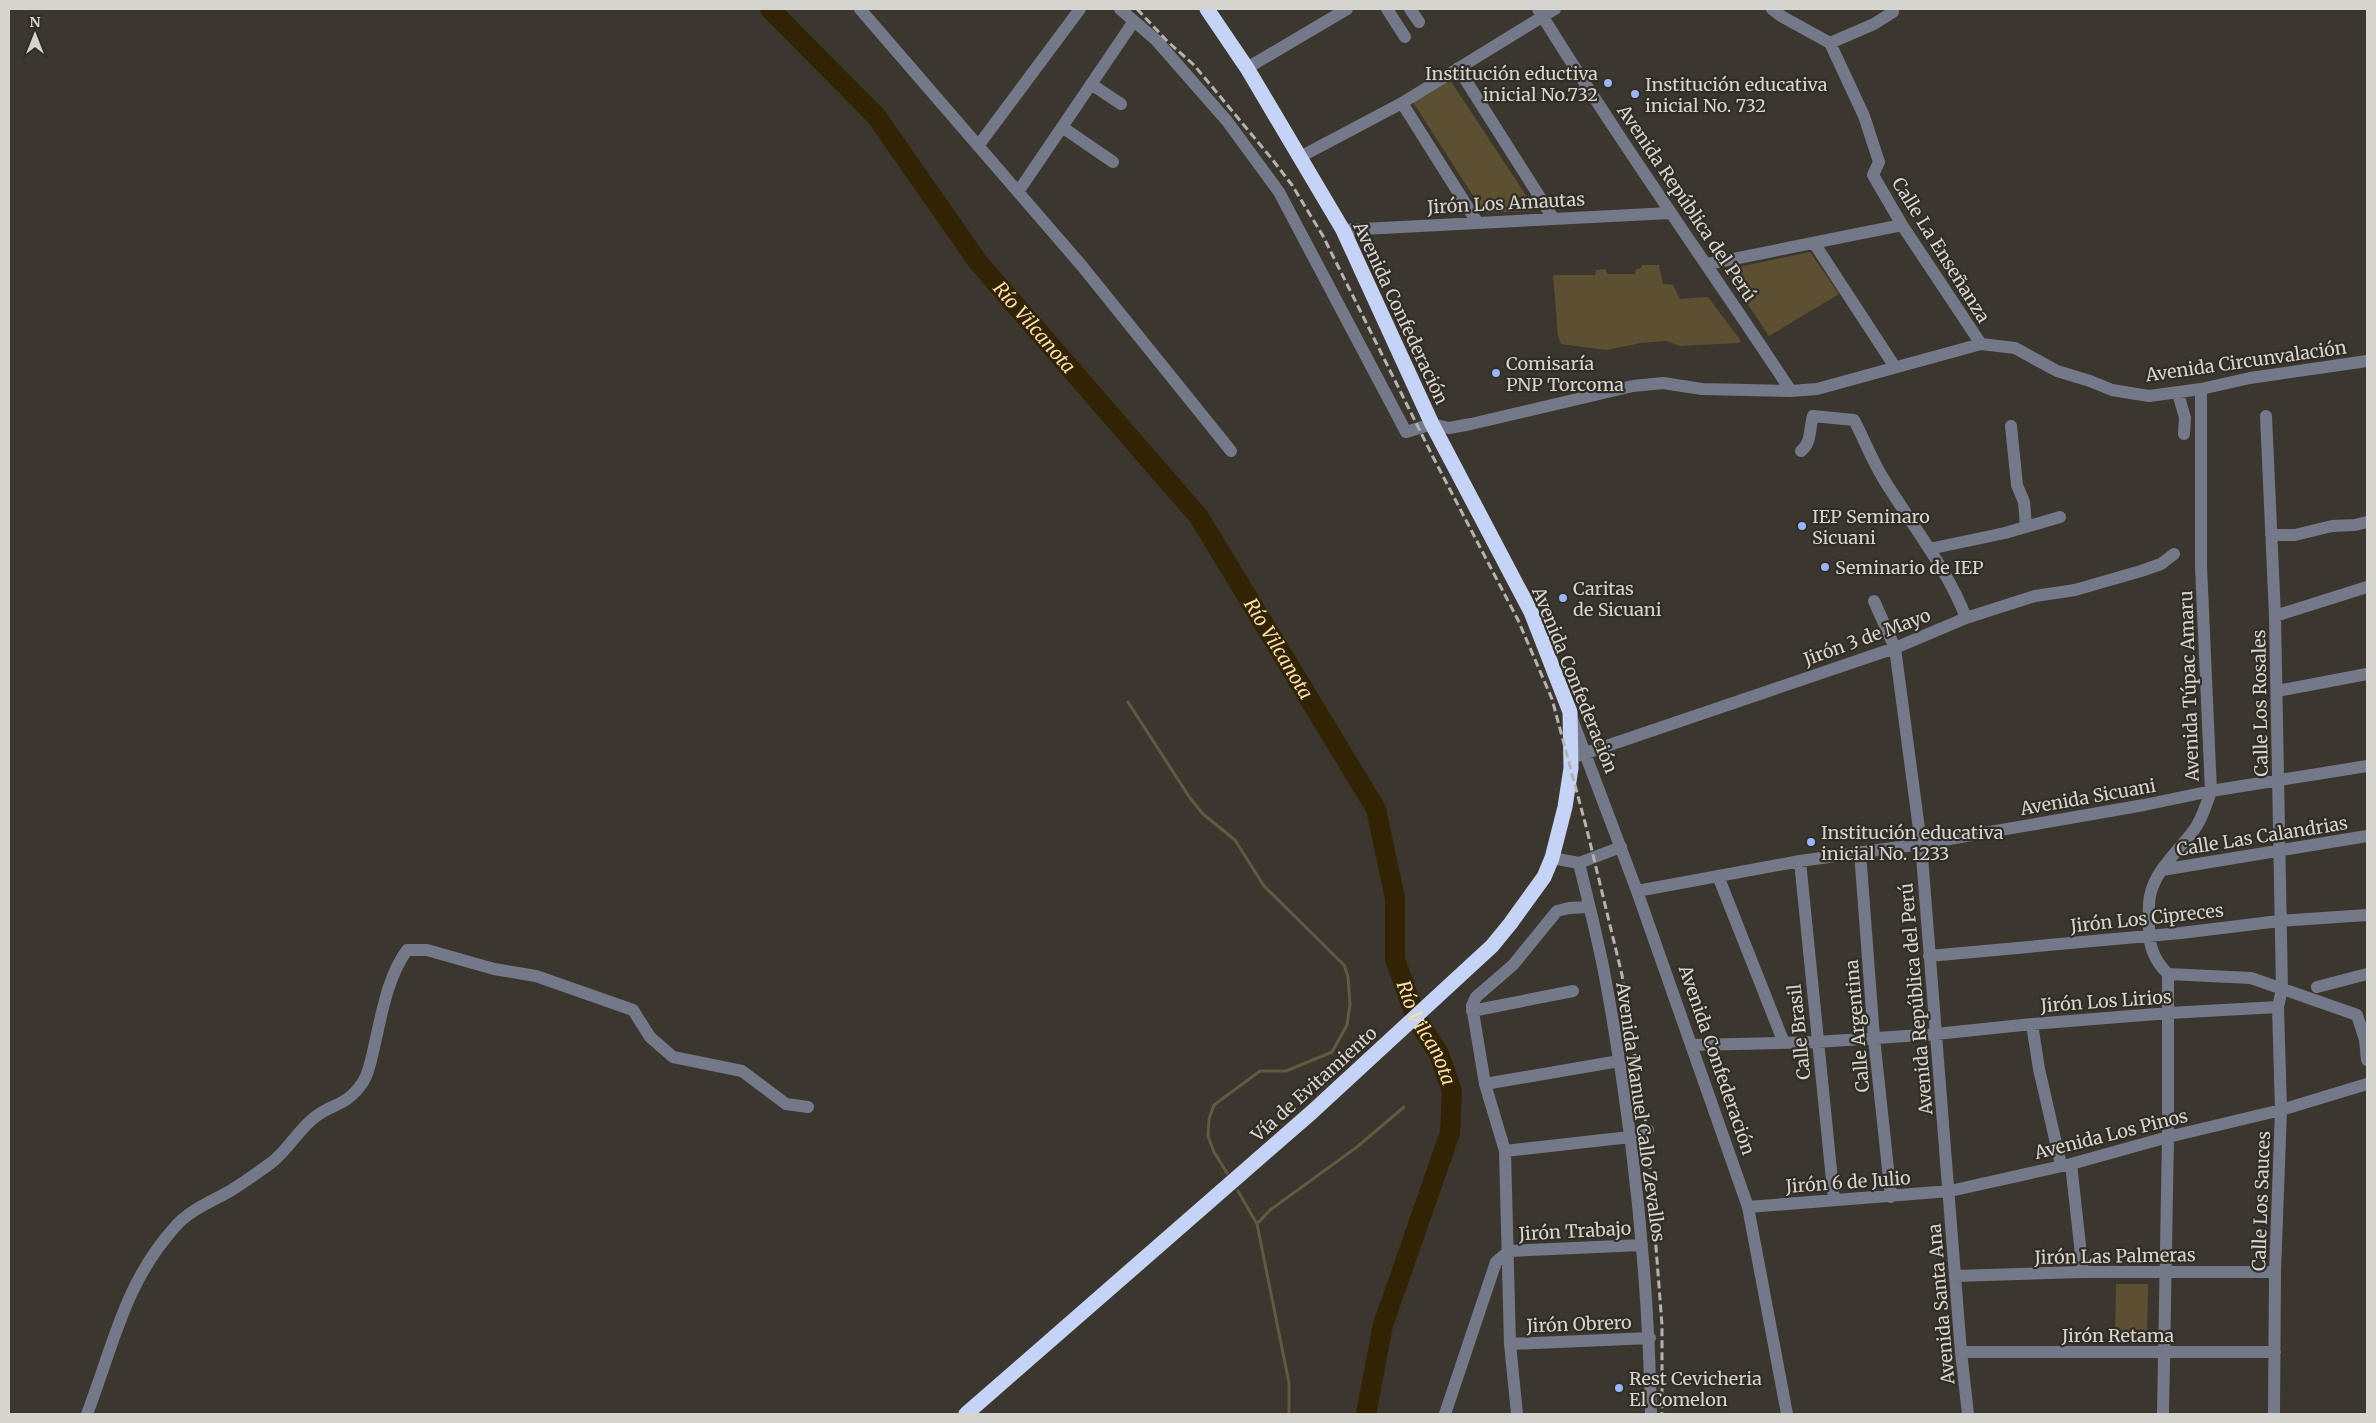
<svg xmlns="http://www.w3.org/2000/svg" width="2376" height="1423" font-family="Merriweather,serif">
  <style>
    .green { fill: #5d4f32 }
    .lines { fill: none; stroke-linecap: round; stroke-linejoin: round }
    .stream { stroke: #635840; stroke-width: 3 }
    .river { stroke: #312303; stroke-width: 20 }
    .minor { stroke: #737988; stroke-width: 12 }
    .highway { stroke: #c5d3f6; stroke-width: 15 }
    .rail { stroke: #b5b3ad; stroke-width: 3; stroke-dasharray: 8 4; stroke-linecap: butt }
    .poi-dot { fill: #9ab5fd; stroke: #312d25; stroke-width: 2 }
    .labels { text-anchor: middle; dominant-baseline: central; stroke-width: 4.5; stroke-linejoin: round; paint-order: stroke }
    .poi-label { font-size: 18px; fill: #d7d5d0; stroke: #312d25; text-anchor: start }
    .street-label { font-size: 18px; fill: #d7d5d0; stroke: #312d25 }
    .water-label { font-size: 19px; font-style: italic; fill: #fcdfa4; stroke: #312d25 }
  </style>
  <rect width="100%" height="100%" fill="#3b372f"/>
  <path class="green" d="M1450,80L1533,206V211L1484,213L1413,102Z
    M1810,252L1839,294L1769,336L1725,270Z
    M1642,265H1659L1663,284L1673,285L1680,299L1708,297L1741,341L1739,343L1680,346L1666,341L1641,343L1606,350L1561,344L1558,336L1553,275H1595L1596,270L1605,269L1608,274H1635L1636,269L1641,268Z
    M2116,1284H2148L2147,1339L2115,1338Z"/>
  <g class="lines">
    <path class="stream" d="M1128,702L1190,798L1203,814L1235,840L1264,886L1344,965L1348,977L1350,1004L1347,1025L1332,1052L1286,1071H1260L1214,1105L1209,1119L1208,1136L1214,1152L1227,1173
      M1238,1191L1257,1224L1289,1383V1414
      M1257,1224L1270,1210L1357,1147L1404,1107"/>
    <path class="river" id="s1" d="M770,9L876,116L978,262L1199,517L1376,809L1395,898V959L1416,1018L1439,1054L1452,1091L1450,1133L1383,1325L1366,1414"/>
    <path class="minor" d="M860,9L1082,266L1231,451
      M1120,9L1156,40L1227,121L1279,192L1406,432L1432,424L1449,428L1471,424L1633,386L1663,383L1702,389L1791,391L1817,389L1981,344L2015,348L2057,371L2090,381L2112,390L2149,396L2201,389L2250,378L2367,361
      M1387,9L1405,37
      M1410,9L1419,22
      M1538,9C1618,139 1707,264 1791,391
      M1772,9L1781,16L1830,43L1864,116L1879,162L1873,175L1902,225L1981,344
      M1830,43L1874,24L1893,12V9
      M1247,68L1347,9
      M1458,68L1553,218
      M1091,84L1121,104
      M1402,103L1477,222
      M1062,127L1113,162
      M978,146L1080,9
      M1300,157L1402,103L1555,9
      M1018,192L1134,21
      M1343,230L1670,213
      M1814,243L1895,367
      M1708,264L1902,225
      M2178,393L2185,418L2184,434
      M2266,416L2275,616L2282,989L2278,1007L2281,1110L2275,1272L2274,1414
      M2011,426L2017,485L2024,502L2026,526
      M1801,451C1812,442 1809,429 1813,416L1854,420C1864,439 1872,460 1883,478C1909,521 1949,571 1966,618
      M2271,535H2295L2332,526L2355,525L2367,522
      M1929,549L2005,533L2060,517
      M1874,601L1895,648L1921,844L1961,1352L1968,1414
      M2275,616L2367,587
      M2277,691L2367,674
      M1572,719L1637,891L1748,1207L1787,1414
      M1577,756L1895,648L1966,618L2035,596L2075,590L2141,571L2161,564L2174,554
      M1621,847L1579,863C1588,901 1598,939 1605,977C1632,1121 1648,1268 1651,1414
      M1860,852L1874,1038L1891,1197
      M1552,858L1579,863
      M1800,861L1834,1200
      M2162,870L2367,836
      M1718,876L1784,1043
      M1637,891L1800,861L1921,844L2144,805L2211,791L2367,766
      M1929,956L2181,933L2279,921L2367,915
      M2168,974L2251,978L2357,1015L2365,1040L2367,1060
      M2317,987L2367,974
      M1472,1011L1573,991
      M2032,1024L2039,1069L2061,1165
      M1693,1045L1817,1042L1936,1034L2032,1024L2169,1013L2278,1007
      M1485,1084L1619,1061
      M1505,1151L1630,1137L1648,1130
      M2071,1164L2083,1272
      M1748,1207L1950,1191L2071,1164L2168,1137L2281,1110L2367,1084
      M1509,1251L1642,1245
      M1955,1276L2083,1272H2275
      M1510,1344L1650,1338
      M1961,1352H2275
      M87,1414C113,1347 124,1284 174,1228C189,1210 211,1202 230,1191C244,1183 258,1172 271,1163C288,1150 298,1130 315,1117C335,1102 346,1107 363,1082C370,1071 372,1055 375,1043C382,1012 388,976 407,950H427L494,969L536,976L633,1010L650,1037L673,1057L742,1071L786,1104L808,1107
      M1445,1414L1496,1262L1509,1251
      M1517,1414L1510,1344L1505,1151L1485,1084L1472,1006L1476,997L1513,965L1557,911L1569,908L1589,907
      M2163,1414L2168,1137V974C2154,960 2149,947 2149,927C2149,916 2148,906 2150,896C2155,869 2182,848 2196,827C2203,816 2207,803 2211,791L2201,566V389"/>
    <path class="highway" d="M966,1414L1312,1112L1492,946L1510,924L1544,877L1552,858L1565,807L1571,768L1570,712L1531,612L1432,424L1343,230L1247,68L1207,9"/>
    <path class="rail" d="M1137,9L1167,41L1194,65L1272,159L1292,185L1323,236L1433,457L1518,620L1552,699L1587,830L1622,975L1647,1130L1662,1325V1414"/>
  </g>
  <g class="poi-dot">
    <circle cx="1608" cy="83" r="5"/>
    <circle cx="1635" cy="94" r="5"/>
    <circle cx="1496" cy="373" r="5"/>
    <circle cx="1802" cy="526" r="5"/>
    <circle cx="1825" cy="567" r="5"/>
    <circle cx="1563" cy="598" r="5"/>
    <circle cx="1811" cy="842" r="5"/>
    <circle cx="1619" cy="1388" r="5"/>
  </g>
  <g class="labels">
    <g class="poi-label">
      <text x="1598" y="73" text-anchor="end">Institución eductiva<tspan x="1598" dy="21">inicial No.732</tspan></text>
      <text x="1645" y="84">Institución educativa<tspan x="1645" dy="21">inicial No. 732</tspan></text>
      <text x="1506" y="363">Comisaría<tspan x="1506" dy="21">PNP Torcoma</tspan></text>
      <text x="1812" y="516">IEP Seminaro<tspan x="1812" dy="21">Sicuani</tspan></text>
      <text x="1835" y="567">Seminario de IEP</text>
      <text x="1573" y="588">Caritas<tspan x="1573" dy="21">de Sicuani</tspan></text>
      <text x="1821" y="832">Institución educativa<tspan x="1821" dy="21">inicial No. 1233</tspan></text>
      <text x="1629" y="1378">Rest Cevicheria<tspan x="1629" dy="21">El Comelon</tspan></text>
    </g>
    <g class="street-label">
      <text transform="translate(1506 203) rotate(-3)">Jirón Los Amautas</text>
      <text transform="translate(1687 203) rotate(56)">Avenida República del Perú</text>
      <text transform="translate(1941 250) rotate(58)">Calle La Enseñanza</text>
      <text transform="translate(1401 313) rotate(65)">Avenida Confederación</text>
      <text transform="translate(2246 361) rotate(-8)">Avenida Circunvalación</text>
      <text transform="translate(1867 637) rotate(-20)">Jirón 3 de Mayo</text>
      <text transform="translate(1575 680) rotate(68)">Avenida Confederación</text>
      <text transform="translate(2189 686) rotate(-92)">Avenida Túpac Amaru</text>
      <text transform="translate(2260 703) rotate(-91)">Calle Los Rosales</text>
      <text transform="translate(2088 797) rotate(-10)">Avenida Sicuani</text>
      <text transform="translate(2262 836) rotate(-9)">Calle Las Calandrias</text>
      <text transform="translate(2147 918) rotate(-6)">Jirón Los Cipreces</text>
      <text transform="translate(1916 999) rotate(-95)">Avenida República del Perú</text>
      <text transform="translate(2106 1001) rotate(-4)">Jirón Los Lirios</text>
      <text transform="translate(1857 1026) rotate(-95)">Calle Argentina</text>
      <text transform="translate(1799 1032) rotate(-96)">Calle Brasil</text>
      <text transform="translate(1717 1060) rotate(71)">Avenida Confederación</text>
      <text transform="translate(1314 1084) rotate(-42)">Vía de Evitamiento</text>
      <text transform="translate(1641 1112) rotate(82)">Avenida Manuel Callo Zevallos</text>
      <text transform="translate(2111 1134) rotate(-14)">Avenida Los Pinos</text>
      <text transform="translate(1848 1182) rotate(-4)">Jirón 6 de Julio</text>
      <text transform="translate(2261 1201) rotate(-88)">Calle Los Sauces</text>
      <text transform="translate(1575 1231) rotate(-3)">Jirón Trabajo</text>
      <text transform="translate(2115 1256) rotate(-1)">Jirón Las Palmeras</text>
      <text transform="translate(1941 1304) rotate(-95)">Avenida Santa Ana</text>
      <text transform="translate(1579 1324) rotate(-2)">Jirón Obrero</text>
      <text x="2118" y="1335">Jirón Retama</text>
    </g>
    <g class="water-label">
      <text stroke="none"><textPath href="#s1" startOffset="415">Río Vilcanota</textPath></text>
      <text stroke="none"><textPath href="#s1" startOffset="820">Río Vilcanota</textPath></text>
      <text stroke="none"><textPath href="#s1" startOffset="1240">Río Vilcanota</textPath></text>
    </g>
  </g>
  <rect width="2376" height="1423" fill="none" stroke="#d7d5d0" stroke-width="20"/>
  <g transform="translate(35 35)" stroke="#312d25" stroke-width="4" paint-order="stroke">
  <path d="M0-4L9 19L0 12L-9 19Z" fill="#d7d5d0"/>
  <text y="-8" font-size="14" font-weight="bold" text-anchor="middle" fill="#d7d5d0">N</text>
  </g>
</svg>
